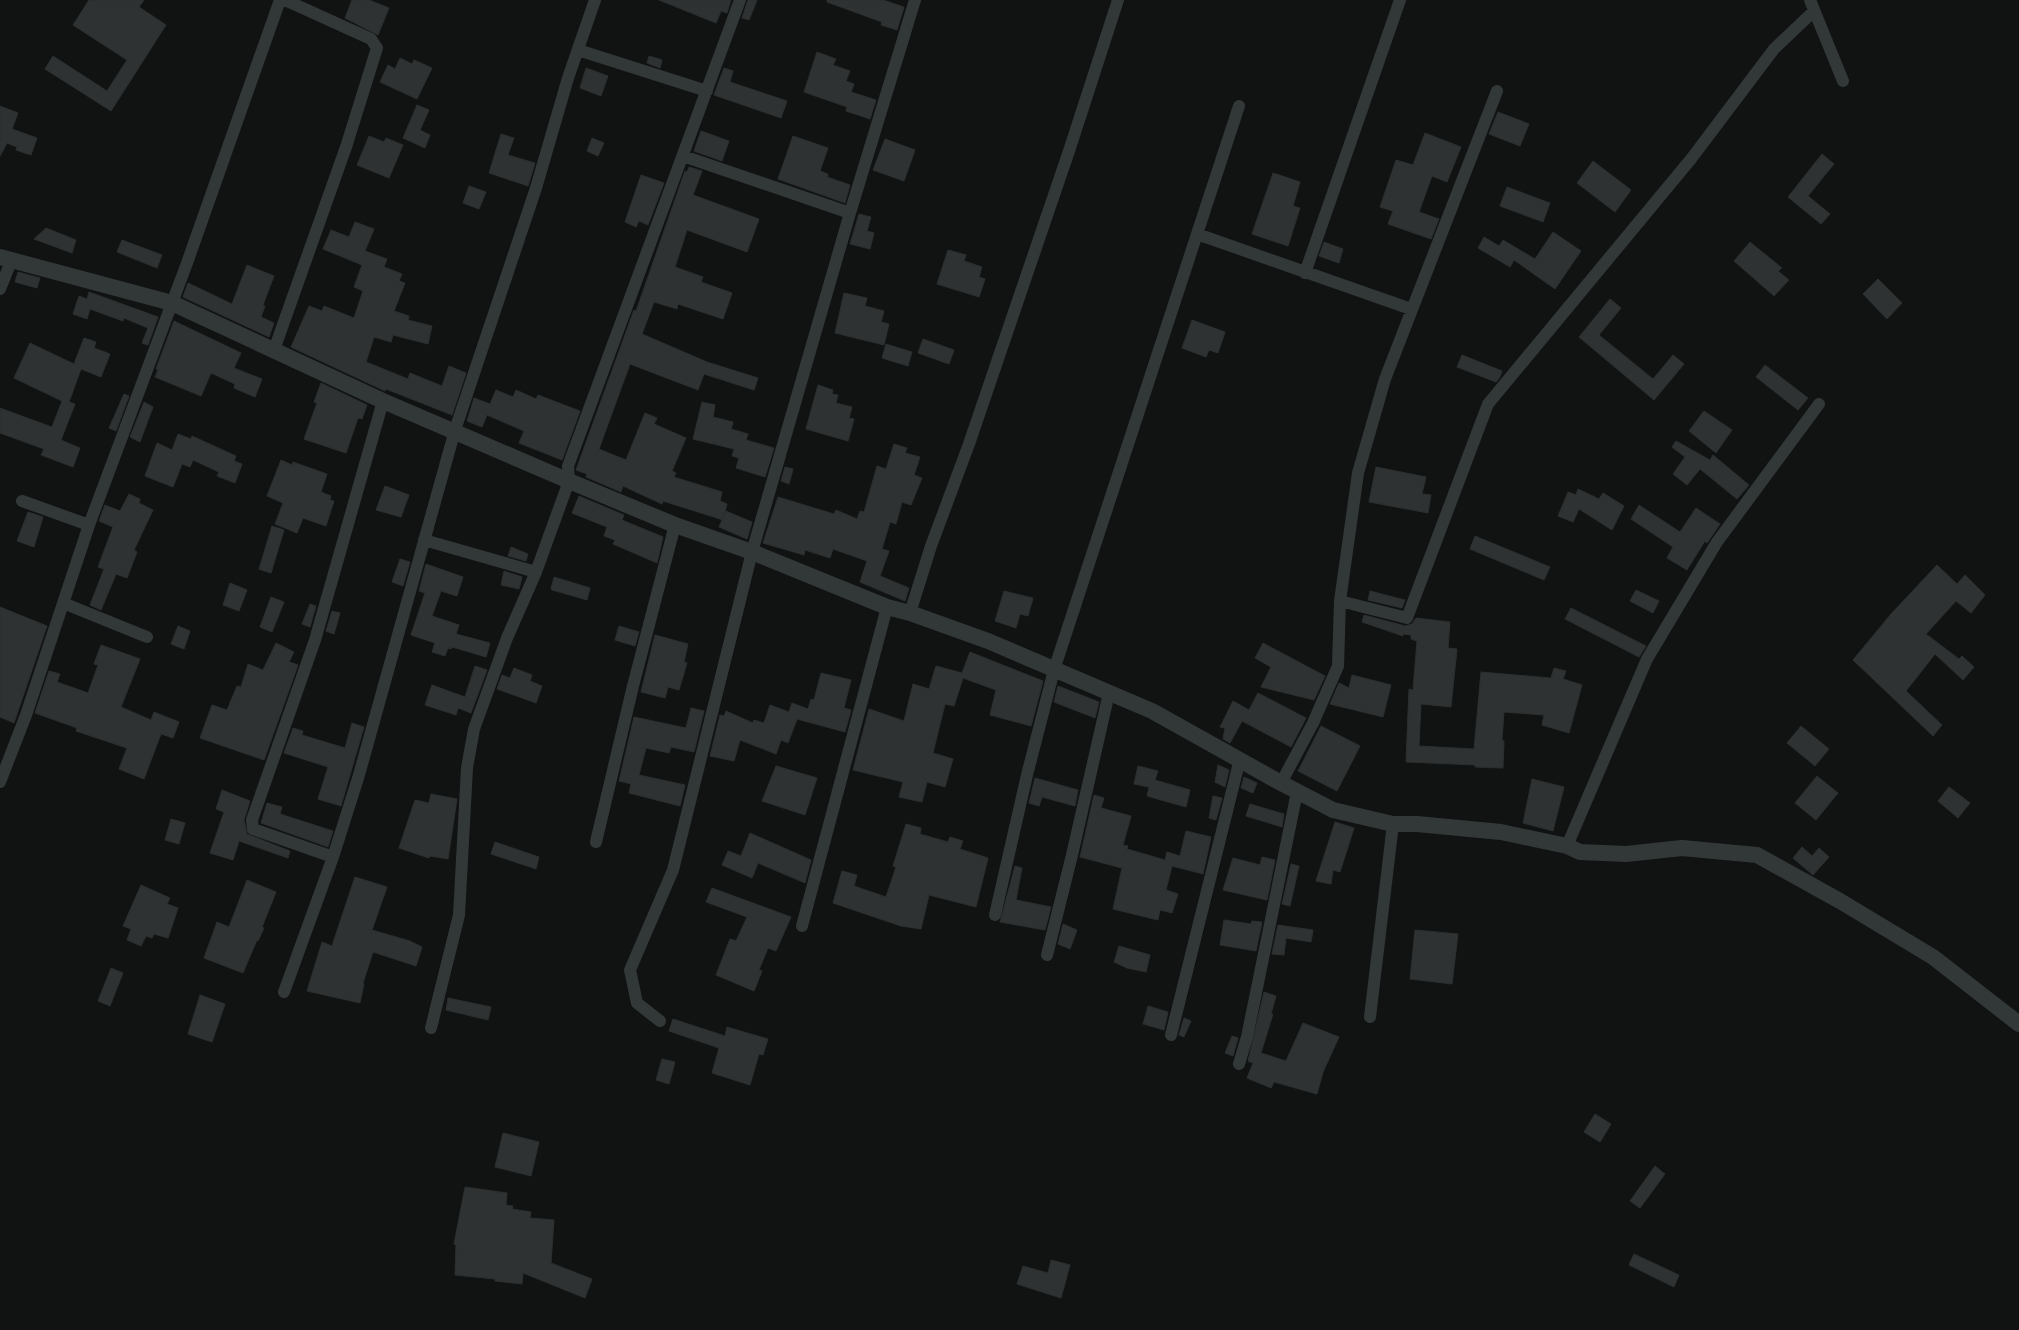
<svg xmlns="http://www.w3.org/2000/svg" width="2019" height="1330" font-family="'Asap Condensed',sans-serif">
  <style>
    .building { fill: #2e3232; stroke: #2b2f2f }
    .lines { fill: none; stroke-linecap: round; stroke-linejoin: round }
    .minor { stroke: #323838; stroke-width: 12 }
    .tertiary { stroke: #323838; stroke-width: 16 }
  </style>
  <rect width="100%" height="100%" fill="#111313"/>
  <path class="building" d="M89,0H144L139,7L166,25L111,111L45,69L53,56L107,91L127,60L73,25Z
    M352,0H369L389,8L378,35L345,18Z
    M659,0H731L727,13L721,11L716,23Z
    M748,0H757L749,20L742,18Z
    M827,0H883L904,7L897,30L881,25L882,22L827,2Z
    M817,52L836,59L833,65L850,71L846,81L854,84L851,92L876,100L870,119L846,111L847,107L804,92Z
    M649,56L662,60L660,68L647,63Z
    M400,58L412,64L414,60L432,68L417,99L380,82L388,65L395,69Z
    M586,68L608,76L601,96L580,88Z
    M724,68L733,71L730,82L787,101L781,118L714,95Z
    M417,105L429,110L420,130L430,135L425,148L403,138Z
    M0,106L18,113L12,129L37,138L31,155L16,150L17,147L7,143L0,156Z
    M1498,112L1529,124L1520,146L1489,134Z
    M701,131L729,141L722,161L694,151Z
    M1425,133L1461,147L1447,182L1432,176L1419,212L1439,219L1431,239L1388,224L1393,211L1380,207L1396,160L1413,165Z
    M501,134L514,138L508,155L535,163L528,186L489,173Z
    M369,136L384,142L386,138L403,145L389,178L357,165Z
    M793,136L828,148L820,171L828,174L827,177L850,185L845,203L778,179Z
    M592,138L604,143L598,156L587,151Z
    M885,139L915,150L904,181L873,170Z
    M1822,154L1834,164L1808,196L1830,214L1821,224L1788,197Z
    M1593,161L1631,190L1615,212L1577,183Z
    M689,167L702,171L693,195L759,219L747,252L687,230L675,267L703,277L701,282L732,293L723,319L678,304L677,309L654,302L642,334L707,362L758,378L754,390L704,374L698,390L630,364L599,449L626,460L645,413L657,418L654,424L686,438L672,471L676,473L674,477L722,492L720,501L727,504L723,520L663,501L662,504L623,486L621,492L586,477L587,474L576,470L634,310L636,311L685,171L687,172Z
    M1273,173L1300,182L1293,206L1300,208L1288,246L1252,234Z
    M641,175L664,183L648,225L639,221L636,227L625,222Z
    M469,186L486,192L479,209L463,203Z
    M1507,187L1550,203L1543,222L1500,206Z
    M859,214L871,217L867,231L874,233L870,249L850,244Z
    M355,222L374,229L365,251L387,259L384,267L402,274L399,281L405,283L394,311L409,316L408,320L432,326L428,344L393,335L391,342L374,337L366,362L408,379L410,373L442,386L449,366L466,373L452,415L386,389L385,391L291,347L309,306L322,311L324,306L354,318L363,291L354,287L362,265L323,249L331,230L349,237Z
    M46,228L76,240L72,253L34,239Z
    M1553,232L1581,251L1555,289L1514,260L1510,267L1478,248L1484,237L1499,246L1503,240L1535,259Z
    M122,240L162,255L157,268L117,252Z
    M1324,242L1343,249L1339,263L1319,256Z
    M1750,242L1782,268L1778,271L1789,280L1774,296L1734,261Z
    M948,250L966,255L964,261L982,267L979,277L985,279L979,297L937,284Z
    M247,265L274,276L263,305L265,306L261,317L274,323L269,337L183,297L188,283L232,304Z
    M18,272L40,278L37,288L15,282Z
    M1878,279L1902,303L1887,319L1863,294Z
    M89,292L158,317L148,345L142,343L148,328L124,318L123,321L90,309L87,319L73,314L79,296L87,299Z
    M844,293L867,298L865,306L884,311L881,322L889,324L884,345L835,333Z
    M1610,299L1621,308L1599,335L1653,379L1673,355L1684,364L1654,400L1579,337Z
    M1192,320L1225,332L1218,353L1209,350L1206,357L1182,348Z
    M174,321L241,353L234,368L262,379L255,397L234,388L235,384L211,373L201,396L155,377L158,370L156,369Z
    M84,338L96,342L94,348L110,354L101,377L81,369L69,402L75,404L61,440L80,448L73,467L41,455L44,449L0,433V408L52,427L62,401L14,378L30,343L74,364Z
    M923,339L954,350L949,364L918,353Z
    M886,344L912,352L908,366L882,358Z
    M1462,355L1502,371L1500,377L1496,382L1457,367Z
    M1765,365L1808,398L1798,410L1756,377Z
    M321,383L367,405L362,419L358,418L346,453L304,439L317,403L314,402Z
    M818,385L833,390L832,394L838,395L836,403L852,407L849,418L854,419L848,441L806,429Z
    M496,390L513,397L516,390L536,399L538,395L580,411L562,460L519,443L524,431L487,415L482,427L467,421L474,398L490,404Z
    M124,394L129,396L116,431L109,428Z
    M144,402L153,407L140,442L130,437Z
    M702,402L715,405L713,417L733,422L731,429L748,434L746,440L774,448L765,477L736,468L739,458L732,456L734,449L693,439Z
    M1704,411L1732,430L1716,453L1689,431Z
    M178,434L191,439L192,436L236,456L234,461L242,464L235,483L217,476L219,472L193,460L190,467L182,464L173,487L145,476L157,443L172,450Z
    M1676,441L1710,460L1713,455L1749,485L1737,499L1700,469L1687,485L1673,474L1685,457L1672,447Z
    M894,444L907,448L905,453L920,457L914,475L922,478L911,505L902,502L896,524L890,522L882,549L889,551L880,576L909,588L905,601L860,582L867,561L833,549L830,558L805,550L804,555L763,543L778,497L834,514L836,510L857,519L860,511L864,512L877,466L886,469Z
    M281,460L292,465L293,462L327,474L321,492L331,496L330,500L334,501L326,526L303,518L297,533L275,524L283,503L267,496Z
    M785,467L793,469L789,484L781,481Z
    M1376,467L1426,477L1422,494L1431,495L1428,513L1369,502Z
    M385,486L409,495L401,517L376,510Z
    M1578,489L1599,499L1603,493L1624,506L1612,530L1579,509L1573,522L1558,516L1568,492L1576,495Z
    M129,494L140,499L139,503L153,510L134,550L137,552L127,578L116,574L101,610L90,605L104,569L98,567L113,527L99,521L105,505L120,511Z
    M579,496L624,515L622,520L663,537L657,563L613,544L615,540L604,536L607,527L572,513Z
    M1639,505L1680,532L1696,508L1720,524L1707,543L1705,541L1687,570L1667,558L1673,547L1631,519Z
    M726,511L752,522L747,539L719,527Z
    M28,512L43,517L34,547L17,541Z
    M272,526L284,530L271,573L259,569Z
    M1475,536L1550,567L1544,580L1470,549Z
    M511,547L528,554L526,561L508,556Z
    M400,559L410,562L403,586L392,582Z
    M426,564L463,577L457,596L441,591L432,616L459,625L456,634L490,643L486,657L452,647L451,649L448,648L445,656L432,652L435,643L411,635L425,593L419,591Z
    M1937,565L1957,584L1965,575L1985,595L1971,613L1956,601L1926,634L1959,659L1962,656L1974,667L1963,680L1935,654L1906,691L1942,725L1933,736L1853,660L1891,614Z
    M504,571L522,577L519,589L501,585Z
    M554,577L590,588L587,600L552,590L551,589Z
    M230,583L247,590L239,611L223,605Z
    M1636,590L1659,601L1653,613L1630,601Z
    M1004,591L1033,598L1028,616L1020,614L1016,628L995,621Z
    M1370,591L1405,600L1402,608L1368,600Z
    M271,597L284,602L272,632L260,627Z
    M310,604L316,606L310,627L302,624Z
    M0,607L47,626L14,723L0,717Z
    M1571,608L1646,646L1639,657L1565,619Z
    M332,611L340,613L334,634L326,631Z
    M1364,615L1405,626L1412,624L1416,618L1450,622L1448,648L1457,649L1451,707L1421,704L1419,746L1474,749L1481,672L1551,678L1554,668L1566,671L1563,679L1582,685L1569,733L1542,725L1544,715L1504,712L1502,740L1504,741L1503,768L1475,767V765L1406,762L1409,689L1413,690L1417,641L1411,639V635L1403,634V636L1362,622Z
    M178,626L190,631L184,649L171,644Z
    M619,626L639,632L635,646L615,640Z
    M655,635L688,644L684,662L687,663L679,690L668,687L665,698L641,692Z
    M276,643L294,652L289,662L298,665L264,760L200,738L212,705L227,710L237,686L241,687L248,664L263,670Z
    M1263,643L1325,676L1314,700L1261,687L1271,667L1255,658Z
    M101,645L140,659L121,707L151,720L154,712L179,722L173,738L161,734L144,779L119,769L127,748L76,731L77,728L35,713L49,671L60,674L57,682L88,693L98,665L94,664Z
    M970,652L1043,681L1031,726L990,715L996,690L963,678L954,706L945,704L933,753L953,759L945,787L927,782L922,802L899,797L903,782L853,770L869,709L904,721L913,684L929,689L936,666L962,673Z
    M475,666L487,670L471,713L458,708L456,715L425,705L432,685L465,697Z
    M514,668L532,675L530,681L542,686L536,703L497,689L502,675L510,678Z
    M821,673L851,680L844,708L851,710L845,732L797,719L788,743L781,740L776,754L740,740L734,761L710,756L720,715L724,716L726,711L753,723L754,720L764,723L770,705L789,712L792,703L808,709L811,699L814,700Z
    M1352,675L1391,685L1383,717L1330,704L1339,683L1349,688Z
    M1058,686L1099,702L1095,718L1054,702Z
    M1258,693L1306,718L1291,747L1242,721L1230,743L1223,739L1225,728L1220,727L1233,701L1249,710Z
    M691,708L704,711L694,752L671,747L669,753L646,748L639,775L685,785L680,806L629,793L631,784L619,781L634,717L686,728Z
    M352,723L364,727L341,806L318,799L328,767L284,753L293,728L303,731L302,735L345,748Z
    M1321,726L1360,746L1337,791L1298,771Z
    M1801,726L1829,749L1815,766L1787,743Z
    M1218,765L1229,770L1225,787L1215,782Z
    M776,766L817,778L805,815L762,801Z
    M1138,766L1158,771L1155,780L1190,790L1186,807L1147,796L1149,787L1134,784Z
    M1817,776L1838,793L1816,820L1795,803Z
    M1244,777L1257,783L1253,793L1241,788Z
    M1035,778L1078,790L1075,806L1042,797L1039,806L1029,803Z
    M1532,779L1564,787L1553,831L1523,823Z
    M1949,787L1970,803L1958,818L1938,801Z
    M222,790L250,801L244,820L247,834L290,851L288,858L239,841L233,860L210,853L224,812L216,809Z
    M431,794L457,799L448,859L430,856L429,858L399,848L415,800L429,803Z
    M1094,795L1104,798L1101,808L1131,816L1123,845L1128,846L1127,849L1165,860L1167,852L1180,856L1186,831L1211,837L1203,874L1172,866L1166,890L1178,894L1172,913L1160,910L1158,920L1113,909L1122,868L1080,857Z
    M1213,796L1222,798L1216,820L1209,818Z
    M267,803L282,807L280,814L333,831L328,847L261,823Z
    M1250,804L1284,814L1282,827L1246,816Z
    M171,819L185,823L179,844L165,840Z
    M1335,822L1354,828L1340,872L1333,870L1331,884L1316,881Z
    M906,824L921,828L920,834L948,842L950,837L963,841L960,849L988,858L976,907L929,895L921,929L901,926L833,903L842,871L857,875L854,886L886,897L896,867L893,866Z
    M750,833L811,860L805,883L758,863L752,878L722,865L728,851L741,856Z
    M495,842L539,857L536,869L491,854Z
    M1802,847L1812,856L1819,848L1829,857L1813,875L1793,858Z
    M1262,857L1275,860L1267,900L1223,890L1233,858L1260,865Z
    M1291,864L1299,866L1290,906L1282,904Z
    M1015,866L1022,868L1016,900L1051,907L1045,930L1000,922Z
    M355,877L387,887L372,930L410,941L422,947L416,966L373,952L363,983L364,984L360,1003L307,991L322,942L332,946Z
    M247,880L276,892L262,927L264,928L258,941L257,940L243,973L204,958L217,922L229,927Z
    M141,885L170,898L167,904L178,908L168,938L154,934L152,938L146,936L141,946L127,940L131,929L123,926Z
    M712,888L791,917L776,951L768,948L759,970L762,971L754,991L716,975L730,939L736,941L747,917L706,902Z
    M1224,920L1251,924L1252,921L1262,922L1256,951L1220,945Z
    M1063,924L1077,930L1070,949L1058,944Z
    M1278,925L1313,930L1311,942L1286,938L1284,955L1272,954Z
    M1415,930L1458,934L1452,984L1410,979Z
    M1119,946L1150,955L1146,972L1127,968L1114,962Z
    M111,968L123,973L110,1006L98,1001Z
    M1264,992L1276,996L1271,1014H1273L1261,1053L1286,1061L1303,1023L1339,1037L1323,1072L1317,1094L1274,1082L1271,1088L1247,1078L1253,1063L1248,1061Z
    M200,995L225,1004L212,1042L188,1034Z
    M448,998L491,1007L488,1020L446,1010Z
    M1148,1006L1168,1012L1164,1030L1143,1024Z
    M1184,1018L1191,1021L1184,1037L1179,1035Z
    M673,1019L725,1036L727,1027L768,1039L763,1055L759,1054L750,1085L712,1073L719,1048L669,1031Z
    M1232,1036L1238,1038L1233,1056L1225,1053Z
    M662,1059L675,1062L669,1084L656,1080Z
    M1595,1114L1611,1124L1600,1142L1584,1132Z
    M503,1133L539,1142L531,1176L495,1167Z
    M1655,1166L1665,1174L1640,1208L1630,1201Z
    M465,1187L507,1193L506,1205L513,1206L512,1209L531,1212L530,1218L554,1220L551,1263L592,1279L585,1298L523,1273L522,1284L495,1281V1279L455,1275L456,1245L454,1244Z
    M1634,1254L1679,1275L1674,1287L1629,1265Z
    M1051,1260L1070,1265L1061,1298L1017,1284L1023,1266L1048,1273Z"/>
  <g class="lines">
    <path class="minor" d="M1810,0L1843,81
      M578,50L707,91
      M683,156L850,213
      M1197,234L1411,309
      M1305,273L1400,0
      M0,289L12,259
      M274,350L346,147L377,48L371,39L285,0
      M22,501L89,525
      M424,540L536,572
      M1340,601L1407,618L1488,404L1691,159L1774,49L1814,11
      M63,603L147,637
      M910,613L931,546L969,444L1069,151L1118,0
      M0,782L26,715L89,525L187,263L280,0
      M1281,783L1313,723L1338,666L1340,601L1358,473L1385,379L1497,91
      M596,842L633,686L675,525
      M1567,846L1647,659L1717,542L1819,404
      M333,857L253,829L252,820L315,640L383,401
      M995,915L1027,775L1054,670L1239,106
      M802,926L887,607
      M1047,955L1072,855L1109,693
      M284,992L333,857L359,775L455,430L536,188L568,78L595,0
      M1370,1017L1393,824
      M660,1021L637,1003L630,970L673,870L752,552L850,213L915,0
      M431,1028L459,915L467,768L474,729L507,638L536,572L569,481L568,466L740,0
      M1171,1035L1240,759
      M1239,1064L1247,1037L1297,792"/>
    <path class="tertiary" d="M0,257L172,303L383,401L569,481L675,525L752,552L887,607L910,613L988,641L1152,711L1281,783L1333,810L1393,824H1417L1501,832L1567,846L1580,852L1626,854L1682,848L1757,855L1840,901L1933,957L2019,1024"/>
  </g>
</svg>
